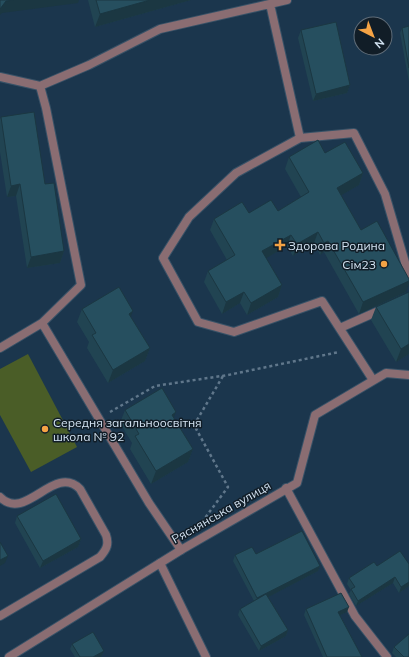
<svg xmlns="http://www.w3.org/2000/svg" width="409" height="657" font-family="Mulish,sans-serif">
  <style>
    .green { fill: #4a5d27 }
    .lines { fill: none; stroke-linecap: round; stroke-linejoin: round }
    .service-casing { stroke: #385267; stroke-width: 10 }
    .minor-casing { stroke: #385267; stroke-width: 10 }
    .path { stroke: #60778b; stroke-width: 2.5; stroke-dasharray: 3 3; stroke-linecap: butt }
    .service { stroke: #8a6d72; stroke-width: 8 }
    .minor { stroke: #8a6d72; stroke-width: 8 }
    .wall { fill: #214452 }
    .shaded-wall { fill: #1b3742 }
    .building { fill: #264f5f; stroke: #1b3742 }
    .poi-dot { fill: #f5a345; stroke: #111d27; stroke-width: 1.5 }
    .labels { text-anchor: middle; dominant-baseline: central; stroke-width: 3; stroke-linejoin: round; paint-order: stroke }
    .poi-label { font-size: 12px; fill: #d3e3f2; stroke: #111d27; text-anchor: start }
    .street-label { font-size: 12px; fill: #d3e3f2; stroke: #111d27 }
  </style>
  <rect width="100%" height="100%" fill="#1b364d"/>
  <path class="green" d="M28,354L77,447L31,472L0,415V369Z"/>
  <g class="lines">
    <defs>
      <path id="service" d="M270,4L300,138L236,173L189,217L163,258L198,322L234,332L322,301L373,380
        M0,77L40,86L89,65L160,29L287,0
        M40,86L46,108L81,285L42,323L149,503L181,550
        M300,138L354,133L385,194L409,276
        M340,328L383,309
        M0,348L42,323
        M286,488L355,616L387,657
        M0,497C26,523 54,463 80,489L106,535C109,544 107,549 100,557L0,616
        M160,563L206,657"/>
      <path id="minor" d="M9,657L181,550L297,483L315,415L386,373L409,375"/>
    </defs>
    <use href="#service" class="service-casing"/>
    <use href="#minor" class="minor-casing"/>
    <path class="path" d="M110,412L155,386L228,375L339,352
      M202,522L228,487L194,425L223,376"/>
    <use href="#service" class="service"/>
    <use href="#minor" class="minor"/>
  </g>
  <path class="wall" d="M88,0H191L95,27Z
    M409,26V82L400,33L402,28Z
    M301,30L350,85L347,93L313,101L298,38Z
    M1,117L45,184L64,251L60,263L27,268L16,196L7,197L0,152V119Z
    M325,153L363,173L359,185L341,195L361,230L406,292L359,314L324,252L320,255L314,243L293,256L287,246L266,258L282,285L278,297L247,315L240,303L222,314L204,282L208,271L227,260L210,230L214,219L249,213L278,211L301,197L285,169L289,157Z
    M409,292V354L396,362L371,320L376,307Z
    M82,309L131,317L150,348L145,361L108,383L87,348L89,342L77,322Z
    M125,410L174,418L193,449L188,462L151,484L130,449L132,443L120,423Z
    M17,516L81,539L78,547L40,568L15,523Z
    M256,554L320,566L318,571L268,597L288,630L286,636L259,651L238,615L240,609L254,601L233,561L235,555Z
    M377,566L409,586L399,593L393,583L356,606L349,594L351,590L347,584L349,578Z
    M306,609L347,612L340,615L362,657H323L304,615Z
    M72,644L104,651L101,657H75L70,649Z
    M394,647L409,657H396L392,653Z"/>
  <path class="shaded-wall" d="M14,0H79L78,3L2,13L0,15V9L6,1Z
    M150,0H191L95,27L100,14Z
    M350,85L347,93L313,101L316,94Z
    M363,173L359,185L333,200L337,188Z
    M20,184L16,196L7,197L11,186Z
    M318,232L314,243L293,256L297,244Z
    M291,235L287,246L258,263L262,251Z
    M328,241L324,252L320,255L324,243Z
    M64,251L60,263L27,268L31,257Z
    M409,281V284L406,292L359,314L363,302Z
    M282,285L278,297L247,315L251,303Z
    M244,292L240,303L222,314L226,302Z
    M133,311L128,324L129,314Z
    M409,344V354L396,362L401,349Z
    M150,348L145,361L108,383L113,370Z
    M176,412L171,425L172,415Z
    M193,449L188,462L151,484L156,471Z
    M81,539L78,547L40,568L43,561Z
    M8,556L5,563L0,566V560Z
    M320,566L318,571L255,604L257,598Z
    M395,577L393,583L356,606L358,601Z
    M409,582V586L399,593L401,587Z
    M349,607L347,612L336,617L338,612Z
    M288,630L286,636L259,651L261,646Z
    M104,651L101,657H93Z"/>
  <path class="building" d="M0,0H14L6,1L0,9Z
    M96,0H150L100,14Z
    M336,22L350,85L316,94L301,30Z
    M409,26V68L402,28Z
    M34,112L45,184L54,183L64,251L31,257L20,184L11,186L1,117Z
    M318,140L325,153L345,142L363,173L337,188L361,230L377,221L409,279V281L363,302L328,241L324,243L318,232L297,244L291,235L262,251L282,285L251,303L244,292L226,302L208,271L235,255L214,219L242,202L249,213L271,200L278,211L309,192L289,157Z
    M119,287L133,311L129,314L150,348L113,370L92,335L96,333L82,309Z
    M409,292V344L401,349L376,307Z
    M162,388L176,412L172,415L193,449L156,471L135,436L139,434L125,410Z
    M56,494L81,539L43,561L17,516Z
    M302,531L320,566L257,598L235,555L252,547L256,554Z
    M0,542L8,556L0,560Z
    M400,551L409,564V582L401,587L395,577L358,601L351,589L355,587L349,578L374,562L377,566Z
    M341,593L349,607L338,612L362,657H327L306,609Z
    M266,594L288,630L261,646L240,609Z
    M93,632L104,651L93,657H80L72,644Z
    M409,634V657H404L394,647Z"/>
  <g class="poi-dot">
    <path d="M278 239h4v4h4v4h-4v4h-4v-4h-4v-4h4z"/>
    <circle cx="384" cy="264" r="4"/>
    <circle cx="45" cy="429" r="4"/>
  </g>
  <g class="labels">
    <g class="poi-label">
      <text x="288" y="245">Здорова Родина</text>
      <text x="376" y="264" text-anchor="end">Сім23</text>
      <text x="53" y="422">Середня загальноосвітня<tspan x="53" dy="14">школа № 92</tspan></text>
    </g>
    <g class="street-label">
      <text transform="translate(221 512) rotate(-30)">Ряснянська вулиця</text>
    </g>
  </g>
  <g transform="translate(373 36) rotate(138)"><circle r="19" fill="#111d27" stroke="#5f6c78"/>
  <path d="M0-3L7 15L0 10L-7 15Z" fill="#f5a345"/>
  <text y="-6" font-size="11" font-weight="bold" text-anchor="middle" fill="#d3e3f2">N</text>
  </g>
</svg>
